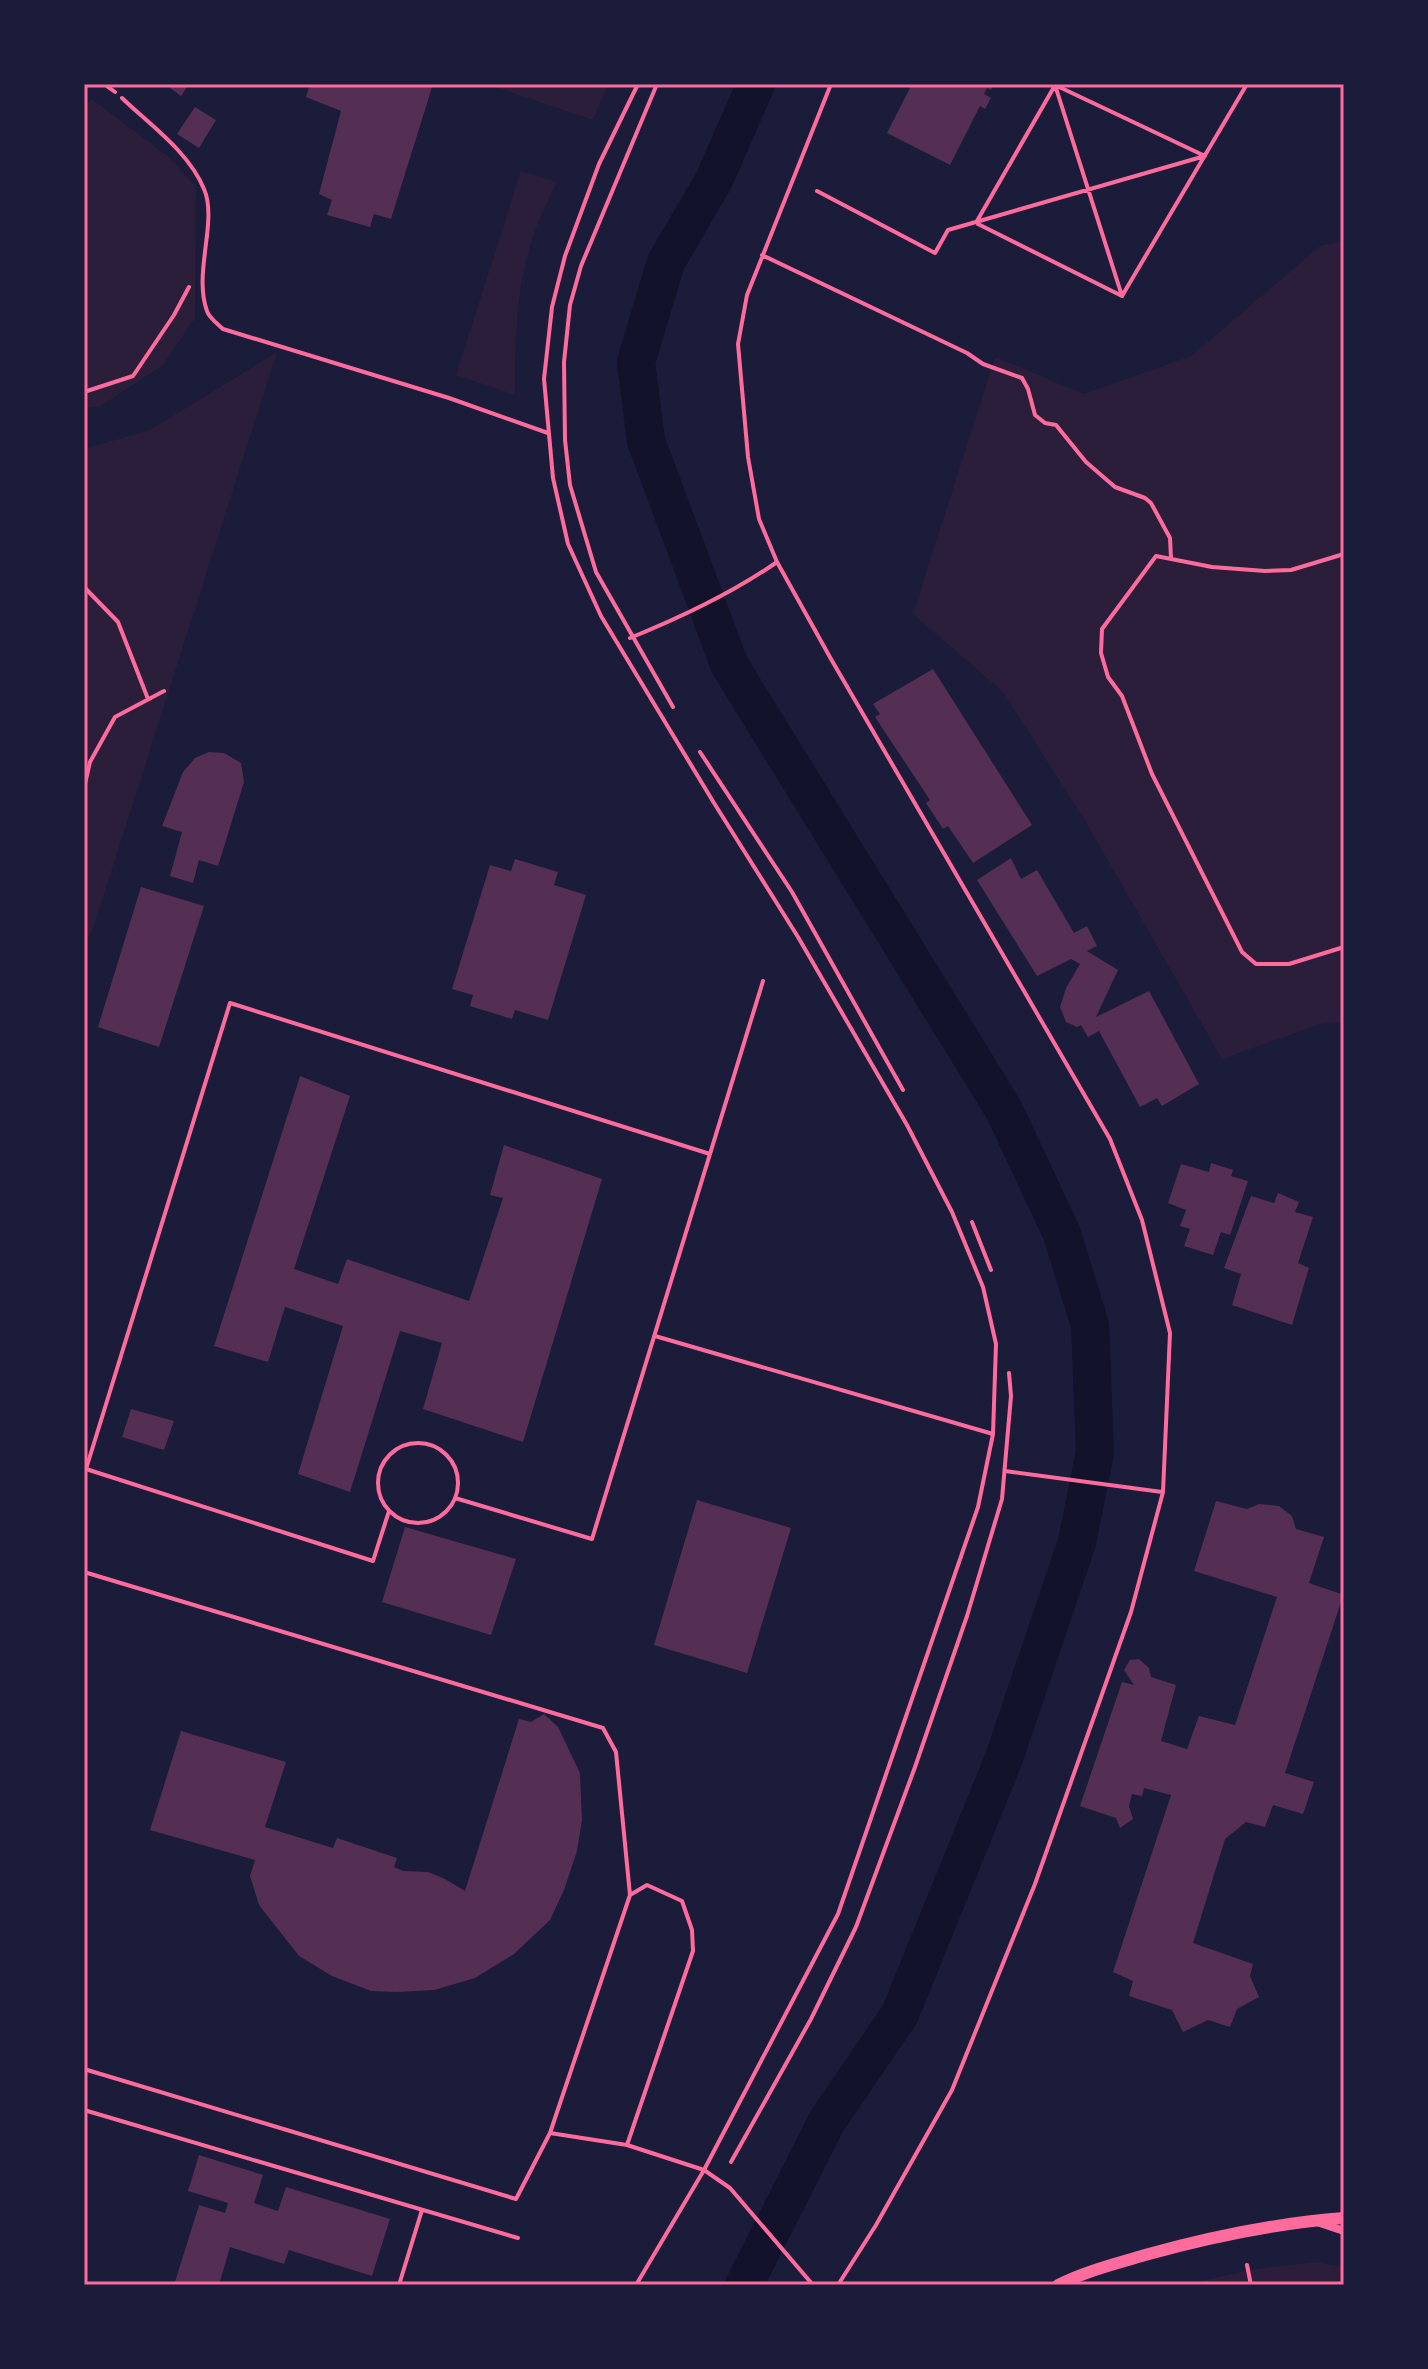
<svg xmlns="http://www.w3.org/2000/svg" width="1428" height="2369" font-family="'Fira Sans Condensed',sans-serif">
  <style>
    .green { fill: #2a1e3b }
    .lines { fill: none; stroke-linecap: round; stroke-linejoin: round }
    .river { stroke: #12122b; stroke-width: 38 }
    .building { fill: #542f53 }
    .path { stroke: #ff6b9d; stroke-width: 4 }
    .service { stroke: #ff6b9d; stroke-width: 4 }
    .minor { stroke: #ff6b9d; stroke-width: 8 }
    .secondary { stroke: #ff6b9d; stroke-width: 12 }
    .neatline { fill: none; stroke: #ff6b9d; stroke-width: 3 }
  </style>
  <rect width="100%" height="100%" fill="#1b1b3a"/>
  <path class="green" d="M487,84H608L593,120Z
    M93,100L170,158L196,187L195,318L163,365L101,406L84,408V104Z
    M521,171L557,182C549,199 540,216 534,234C516,284 515,342 515,395L456,375Z
    M1344,241V1022L1321,1024L1222,1059L1084,819L1003,692L913,614L995,357L1084,394L1191,356L1320,246Z
    M277,352L92,932L84,942V449L150,430Z
    M1315,2262L1344,2267V2285H1183L1254,2269Z"/>
  <g class="lines">
    <path class="river" d="M744,2285L827,2121L900,2014L1004,1758L1077,1542L1095,1452L1090,1325L1062,1234L1004,1110L730,666L646,441L636,362L666,262L714,180L756,84"/>
  </g>
  <path class="building" d="M172,84H189L181,96L170,88Z
    M310,84H433L391,219L374,214L370,227L327,215L332,200L319,194L341,111L306,97Z
    M912,84H994L991,90L987,88L984,94L991,98L985,109L980,106L950,165L887,133Z
    M195,107L216,120L199,148L177,134Z
    M933,669L1032,825L973,863L948,826L943,829L926,803L930,800L875,717L880,714L873,704Z
    M209,752L224,753L241,763L244,782L218,866L199,860L193,883L170,876L182,832L162,826L183,772L195,758Z
    M1011,858L1021,879L1037,870L1074,933L1087,926L1097,946L1087,951L1118,970L1096,1017L1149,991L1199,1084L1162,1106L1157,1098L1140,1107L1099,1031L1088,1037L1081,1025L1077,1027L1066,1022L1060,1007L1066,988L1080,964L1071,959L1037,976L977,880Z
    M515,859L558,872L554,885L586,895L548,1020L515,1010L512,1019L470,1006L473,995L452,989L490,865L511,871Z
    M141,887L204,906L159,1047L98,1027Z
    M300,1076L350,1096L294,1269L338,1284L347,1259L469,1301L503,1198L490,1195L504,1145L602,1179L523,1442L423,1409L442,1343L400,1331L350,1492L298,1474L343,1326L285,1307L268,1362L214,1346Z
    M1211,1163L1233,1170L1231,1176L1248,1181L1230,1235L1221,1232L1213,1255L1184,1246L1190,1229L1180,1226L1186,1210L1168,1203L1181,1164L1209,1172Z
    M1278,1193L1299,1202L1295,1212L1313,1217L1298,1263L1309,1268L1292,1325L1232,1305L1241,1274L1224,1268L1251,1196L1274,1203Z
    M131,1409L174,1421L164,1450L122,1437Z
    M697,1500L791,1528L747,1673L654,1645Z
    M1216,1501L1247,1509L1259,1504L1279,1506L1292,1516L1296,1529L1324,1537L1309,1583L1344,1595V1603L1341,1602L1285,1773L1314,1782L1303,1814L1273,1805L1265,1827L1246,1822L1225,1839L1193,1943L1253,1964L1250,1976L1259,1997L1237,2009L1230,2027L1208,2020L1183,2032L1172,2010L1129,1996L1133,1981L1113,1972L1171,1795L1144,1788L1142,1796L1132,1794L1129,1806L1133,1819L1120,1828L1116,1818L1080,1806L1122,1682L1134,1685L1124,1670L1130,1660L1139,1659L1149,1668L1151,1677L1176,1685L1161,1741L1187,1749L1199,1716L1235,1725L1277,1597L1194,1571Z
    M405,1527L516,1559L491,1635L382,1602Z
    M544,1714L558,1727L580,1773L582,1820L577,1851L564,1890L550,1920L514,1954L475,1978L434,1990L397,1992L371,1991L332,1976L299,1956L259,1905L250,1876L255,1860L150,1830L181,1731L286,1762L265,1827L333,1848L337,1838L397,1858L394,1867L403,1871L428,1872L445,1879L465,1891L519,1719L531,1722Z
    M199,2155L263,2175L254,2203L278,2211L286,2187L390,2219L372,2276L289,2250L284,2264L230,2247L219,2285H174L199,2205L225,2213L228,2203L188,2191Z"/>
  <g class="lines">
    <path class="path" d="M104,84L115,92
      M657,84L581,266L570,305L564,362L565,440L570,485L596,572L673,707
      M831,84L747,295L738,344L748,457L759,519L777,562L831,659L1110,1139L1142,1220L1170,1333L1163,1492L1131,1612L1035,1884L952,2090L876,2225L838,2285
      M1055,85L1122,296
      M1055,85L1205,156
      M817,191L935,253L948,230L1205,156
      M977,221L1054,87
      M978,224L1122,296
      M762,255L967,353L983,364L1022,378L1028,389L1035,415L1045,423L1056,425L1086,462L1115,487L1145,498L1151,503L1170,538L1171,558
      M1122,296L1247,84
      M84,392L133,376L174,315L189,287
      M1344,554L1291,570L1265,571L1212,567L1156,556L1102,629L1101,653L1108,677L1122,696L1152,774L1242,952L1256,964H1289L1344,947
      M84,587L118,622L148,699
      M630,638C682,617 731,594 777,562
      M700,752L792,892L903,1090
      M84,788L90,762L115,717L164,691
      M972,1222L991,1270
      M1005,1471L1162,1492
      M731,2162L811,2019L856,1927L915,1767L967,1616L1002,1499L1011,1396L1009,1373
      M1247,2265L1251,2285"/>
    <path class="service" d="M122,98C150,125 189,152 204,189C218,221 193,273 207,311C209,318 218,324 223,329L449,398L548,433
      M655,1336L993,1434
      M378 1483a40 40 0 1 1 80 0a40 40 0 1 1-80 0Z
      M86,1469L230,1003L710,1154
      M86,1469L373,1561L389,1511
      M455,1498L592,1539L763,981
      M84,1572L603,1728L616,1752L630,1895L550,2133L516,2199L84,2069
      M84,2110L518,2238
      M550,2133L627,2145L704,2170L730,2188L813,2285
      M627,2145L693,1951L692,1930L682,1901L647,1885L630,1895
      M399,2285L422,2210
      M636,2285L704,2170L838,1914L978,1507L993,1434L996,1344L983,1287L952,1212L907,1125L798,937L714,803L601,616L568,544L553,478L544,379L552,307L565,256L599,164L638,84"/>
    <path class="minor" d="M1320,2223L1344,2231"/>
    <path class="secondary" d="M1058,2285C1086,2271 1115,2264 1145,2255C1210,2237 1276,2223 1344,2218"/>
  </g>
  <rect width="1428" height="2369" fill="none" stroke="#1b1b3a" stroke-width="172"/>
  <rect x="86" y="86" width="1256" height="2197" class="neatline"/>
</svg>
